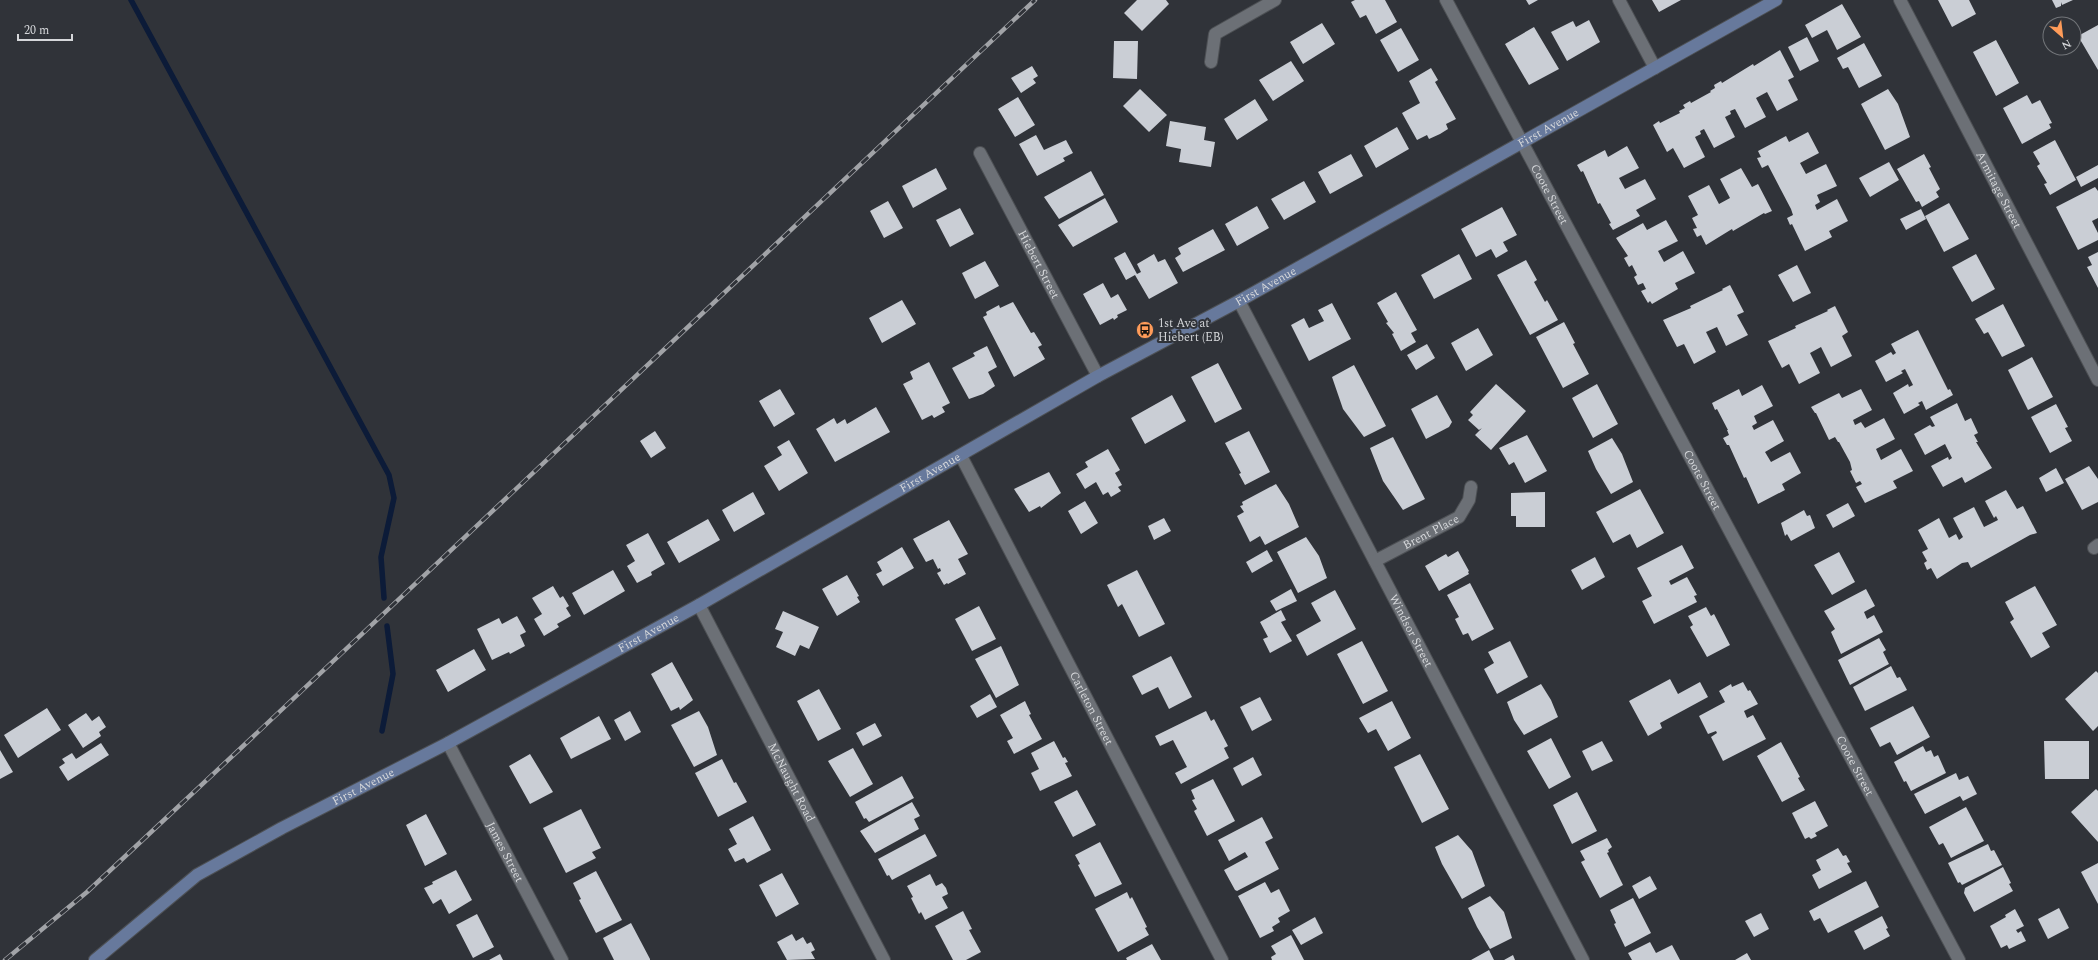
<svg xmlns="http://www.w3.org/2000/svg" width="2098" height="960" font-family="Spectral,serif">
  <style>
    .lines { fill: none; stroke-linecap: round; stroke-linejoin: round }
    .stream { stroke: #0c1b38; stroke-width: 5.5 }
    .building { fill: #caced5 }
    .street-casing { stroke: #4d5054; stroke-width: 14 }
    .secondary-casing { stroke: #4d5054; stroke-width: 14 }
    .street { stroke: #6c7076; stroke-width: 12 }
    .secondary { stroke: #67799c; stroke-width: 12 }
    .rail-casing { stroke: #a1a3a7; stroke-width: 4.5 }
    .rail { stroke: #303339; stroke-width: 3; stroke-dasharray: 9; stroke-linecap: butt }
    .labels { text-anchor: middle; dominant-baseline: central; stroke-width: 4; stroke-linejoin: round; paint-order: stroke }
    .street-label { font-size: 12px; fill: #d5d7da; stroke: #303339 }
    .poi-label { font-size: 12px; fill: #d5d7da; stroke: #303339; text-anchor: start }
  </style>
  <rect width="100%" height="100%" fill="#303339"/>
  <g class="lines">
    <path class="stream" d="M131,0L389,475L394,498L381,557L384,598
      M382,731L393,674L387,626"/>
  </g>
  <path class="building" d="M1137,0H1166L1169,4L1142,31L1124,13Z
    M1355,0H1385L1397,22L1376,34L1366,15L1360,18L1351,2Z
    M1526,0H1538L1529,5Z
    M1652,0H1681L1659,12Z
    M1938,0H1969L1976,14L1952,27Z
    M2052,0H2073L2062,5L2061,2V6L2056,8Z
    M1842,4L1861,37L1837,50L1827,30L1812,38L1805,25Z
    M1589,20L1600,42L1567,61L1551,32L1573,21L1576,27Z
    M1322,23L1335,44L1303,64L1290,42Z
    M2098,25V70L2078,36Z
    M1534,27L1559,69L1529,85L1505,44Z
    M1401,28L1419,60L1398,72L1380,40Z
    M1807,37L1819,61L1800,71L1788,47Z
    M1996,40L2019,83L1996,96L1973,52Z
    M1114,41H1138L1137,79L1113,78Z
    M1864,43L1882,76L1859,88L1848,67L1843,69L1837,58Z
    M1780,50L1794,77L1788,80L1798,100L1777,111L1767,92L1756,98L1766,117L1745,128L1735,109L1730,111L1731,114L1725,117L1735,137L1714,148L1704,129L1700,131L1701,134L1695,137L1705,157L1684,168L1673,148L1667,152L1653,125L1659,121L1660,123L1680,113L1679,111L1685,108L1683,105L1690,101L1691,103L1711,92L1710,91L1715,88L1714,85L1721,81L1722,83L1753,64L1754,66Z
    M1291,61L1304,81L1273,101L1259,80Z
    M1032,66L1038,76L1033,79L1036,83L1021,93L1011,78Z
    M1431,68L1438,80L1435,82L1456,119L1446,124L1448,129L1440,134L1429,139L1427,135L1417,140L1402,113L1420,103L1409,81Z
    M1140,89L1167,115L1149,132L1123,106Z
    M1888,89L1898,104L1910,137L1885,150L1861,104Z
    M2027,95L2032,104L2040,100L2052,123L2049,124L2051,128L2022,144L2003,108Z
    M1018,97L1035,125L1015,137L998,109Z
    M1255,99L1268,120L1237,140L1224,119Z
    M1170,121L1206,127L1204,140L1215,142L1211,167L1179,162L1181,149L1166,146Z
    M1397,127L1409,149L1376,168L1364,146Z
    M1808,132L1819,153L1800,163L1806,174L1826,164L1837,186L1817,195L1820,202L1815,205L1817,210L1837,199L1848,221L1829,231L1832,237L1805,251L1792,224L1790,225L1787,218L1793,215L1791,209L1768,165L1762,168L1757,158L1761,157L1758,151L1786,136L1789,142Z
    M1036,135L1044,150L1066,140L1073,153L1063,158L1065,161L1037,176L1019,144Z
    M2055,140L2076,180L2050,195L2044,184L2047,183L2037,166L2040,164L2033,152Z
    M1627,146L1639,168L1619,178L1625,189L1645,179L1656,199L1636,210L1640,216L1613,230L1609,224L1611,223L1600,203L1598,204L1583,171L1581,172L1577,165L1605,150L1608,157Z
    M1351,154L1363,176L1330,194L1318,172Z
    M1924,154L1931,167L1929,168L1940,189L1936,192L1939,197L1922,207L1919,201L1916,202L1897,169Z
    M1889,162L1899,180L1870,197L1859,178Z
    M2098,165V178L2081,187L2076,177Z
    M936,168L947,189L913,208L902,186Z
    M1741,168L1752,187L1758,184L1772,211L1765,214L1764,213L1733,231L1732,229L1706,245L1701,235L1697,237L1693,229L1697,228L1692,218L1698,215L1688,196L1709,185L1719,204L1730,198L1720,179Z
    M1091,171L1104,195L1059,219L1044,197Z
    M1304,181L1316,202L1284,220L1271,199Z
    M2095,187L2098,191V218L2092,221L2098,233V240L2078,250L2056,207Z
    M1105,198L1118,222L1073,247L1058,225Z
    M888,201L903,228L884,238L870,211Z
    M1949,203L1969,239L1944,252L1925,216Z
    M1257,206L1269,228L1237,246L1225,224Z
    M1502,207L1517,235L1503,242L1508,251L1496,258L1491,249L1476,257L1461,229Z
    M960,208L974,234L950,247L936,220Z
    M1921,209L1926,219L1906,230L1900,219Z
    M1666,220L1678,241L1658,251L1664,262L1683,251L1695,273L1675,283L1678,289L1652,304L1650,301L1648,303L1641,291L1646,289L1643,283L1638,285L1634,277L1637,275L1632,265L1629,267L1624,258L1628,256L1616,238L1643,223L1647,230Z
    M1213,229L1225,250L1183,272L1175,258L1181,254L1178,248Z
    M1125,252L1137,274L1141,272L1137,264L1154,254L1158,262L1165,259L1178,283L1149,299L1135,275L1126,280L1114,258Z
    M2098,252V288L2087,267L2092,265L2088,257Z
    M1459,254L1472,279L1434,299L1421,275Z
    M1976,254L1995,289L1972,302L1952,267Z
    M1526,260L1537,280L1534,282L1545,302L1547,300L1558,320L1530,335L1497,275Z
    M985,261L999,286L975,299L962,273Z
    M1797,265L1811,293L1793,302L1778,275Z
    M1103,283L1111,298L1118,294L1127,310L1117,315L1118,317L1114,320L1113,318L1100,325L1083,294Z
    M1730,285L1744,312L1737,315L1748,335L1726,346L1717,327L1706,332L1716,352L1694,364L1684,344L1677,347L1663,320L1691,308L1690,306L1723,290L1722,289Z
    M1396,292L1417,330L1411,333L1416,342L1401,351L1392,334L1394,333L1386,323L1388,322L1377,303Z
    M902,300L916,324L882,343L869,318Z
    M1013,302L1031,333L1034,332L1042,345L1038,347L1045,359L1014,377L983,317L987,315L986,312L999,305L1000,308Z
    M1332,303L1351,339L1309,361L1291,325L1304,318L1309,328L1324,321L1318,310Z
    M2003,304L2025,346L2002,357L1988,332L1984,334L1975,319Z
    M1835,306L1848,332L1842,336L1852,356L1831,367L1821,347L1810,353L1820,373L1799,384L1789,364L1782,368L1768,341L1796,328L1795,326L1828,311L1827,310Z
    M1564,322L1575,343L1573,344L1589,374L1563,388L1536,337Z
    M1478,328L1493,355L1466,371L1451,343Z
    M1918,330L1948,390L1950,389L1953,395L1926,410L1922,401L1918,403L1920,405L1904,414L1893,393L1908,384L1909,387L1913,385L1905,369L1901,371L1903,373L1886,382L1875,361L1891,352L1893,355L1896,353L1891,344Z
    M1427,344L1435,358L1416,370L1407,355Z
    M987,346L997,367L988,372L995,386L983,394L969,399L952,368L975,356L973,353Z
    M2032,357L2053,397L2028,410L2008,370Z
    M929,362L950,403L942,407L945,412L934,418L932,415L922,420L903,384L913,379L910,372Z
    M1218,363L1242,409L1215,423L1191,377Z
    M1354,365L1386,426L1364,437L1343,409L1332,377Z
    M1496,384L1526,411L1491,450L1475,435L1482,428L1479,430L1468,420L1473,415L1470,412Z
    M1597,384L1618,424L1593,438L1572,398Z
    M1762,385L1773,406L1754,416L1757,423L1752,426L1754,430L1773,420L1784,441L1765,452L1771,462L1790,452L1801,473L1782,484L1785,490L1758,504L1746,477L1744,478L1729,445H1727L1723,438L1729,435L1727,430H1728L1717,409L1715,410L1712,403L1739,389L1742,396Z
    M780,389L795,414L774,427L759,401Z
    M1861,389L1872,410L1853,420L1855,425L1861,422L1865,428L1884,418L1895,439L1876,449L1881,460L1901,449L1913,471L1893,481L1897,488L1865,503L1856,487L1862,484L1860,481L1856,483L1850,471L1852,470L1850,462L1839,442H1838L1835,437L1829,440L1816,413H1815L1811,407L1839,393L1842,398Z
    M1172,395L1186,421L1145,444L1131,418Z
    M1437,395L1452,422L1449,427L1426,439L1411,409Z
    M1957,403L1965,421L1971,418L1978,433L1974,435L1978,442H1976L1992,468L1965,483L1962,477L1943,487L1931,466L1948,457L1949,460L1952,458L1945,444L1925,455L1914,434L1930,425L1932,427L1935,426L1930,417Z
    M2056,404L2068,427L2065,428L2072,441L2050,453L2031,417Z
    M876,407L890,432L835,462L816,429L834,418L837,424L845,419L847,424Z
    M655,431L666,448L651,458L640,441Z
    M1249,431L1270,472L1245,485L1239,474L1241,473L1225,443Z
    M1527,435L1547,471L1525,483L1514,462L1509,465L1499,448Z
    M1393,437L1425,499L1403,510L1383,481L1370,448Z
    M1612,438L1622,454L1633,482L1611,494L1596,469L1588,451Z
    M789,440L808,473L779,491L764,466L782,455L777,447Z
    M1108,449L1120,470L1115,473L1122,485L1118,487L1121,491L1111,497L1108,492L1103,495L1096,482L1085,489L1076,474L1088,467L1085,462Z
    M2089,466L2098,479V502L2082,510L2065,479Z
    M2056,468L2064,483L2046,492L2039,478Z
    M1049,472L1061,493L1041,508L1040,506L1029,512L1014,489Z
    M1276,484L1289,504L1299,527L1265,545L1260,536L1250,542L1237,516L1244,512L1240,506L1243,505L1242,502Z
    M1640,489L1664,533L1637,548L1630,534L1613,543L1596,512Z
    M2006,490L2017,509L2023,506L2037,533L2030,535L1971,568L1968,562L1962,563L1937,579L1931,568L1927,570L1924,563L1927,561L1922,552L1928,549L1918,530L1939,518L1949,538L1956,534L1959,540L1963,537L1953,518L1974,507L1984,527L1998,520L1996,516L1994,518L1985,501Z
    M753,492L765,514L734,532L722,510Z
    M1545,492V527H1516V516H1511V493Z
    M1085,501L1098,523L1081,534L1068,511Z
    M1848,503L1855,516L1833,528L1826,515Z
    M1804,510L1807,516L1810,515L1815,528L1791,541L1787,534L1785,536L1781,523Z
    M1164,518L1171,531L1154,540L1148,526Z
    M708,519L720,540L679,563L667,542Z
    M949,520L968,554L958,559L966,574L948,584L947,583L944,585L937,573L941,571L940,568L938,569L933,559L926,562L913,539Z
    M648,533L665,564L651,572L652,575L637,583L627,566L635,561L626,545Z
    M1306,537L1319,556L1327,578L1298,593L1277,552Z
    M1682,545L1694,568L1669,581L1671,585L1687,577L1697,595L1694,596L1697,602L1654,624L1642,601L1652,596L1637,568Z
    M902,547L914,568L883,586L876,574L882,571L877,562Z
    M1267,550L1273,561L1252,573L1246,562Z
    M1458,551L1469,571L1468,572L1469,574L1439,591L1425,566L1446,554L1448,557Z
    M1839,552L1855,582L1832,595L1814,565Z
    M1595,557L1605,577L1582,590L1571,570Z
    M613,570L625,591L584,615L572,593Z
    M1137,570L1165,624L1139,637L1122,604L1118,607L1107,585Z
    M847,575L859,596L857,597L860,602L837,616L822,589Z
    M1470,583L1494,629L1472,641L1468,633L1463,635L1455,619L1459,617L1447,595Z
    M553,586L560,598L563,596L569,606L566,608L571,616L557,624L559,627L544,636L534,619L542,614L532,598Z
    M2035,586L2057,625L2042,633L2050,647L2031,658L2010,622L2014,619L2005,602Z
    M1291,589L1297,601L1276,611L1270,601Z
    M1866,589L1875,606L1864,612L1867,619L1874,615L1883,632L1841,654L1831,632L1835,629L1824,611Z
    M1335,590L1356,629L1307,656L1296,635L1321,621L1311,603Z
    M979,606L996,639L972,651L955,619Z
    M1706,607L1711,616L1714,614L1730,645L1707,657L1690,627L1693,625L1688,616Z
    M1281,610L1286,620L1281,622L1292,641L1270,653L1263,639L1268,637L1260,622Z
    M783,611L819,627L809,649L800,645L795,656L776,647L783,632L775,629Z
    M517,616L526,632L520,635L525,646L510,654L509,652L492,660L477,629L499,618L502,624Z
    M1879,638L1886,650L1883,652L1889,664L1850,685L1838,660Z
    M1362,641L1388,691L1363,704L1337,654Z
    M1510,641L1528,677L1497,694L1484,669L1494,663L1488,652Z
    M1001,646L1019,685L996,698L975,659Z
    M474,649L486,670L448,692L436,670Z
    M1171,656L1192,697L1169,709L1158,687L1142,695L1132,676Z
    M672,662L693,700L680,710L679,707L671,711L651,674Z
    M1891,666L1897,678L1900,677L1907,690L1865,711L1853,687Z
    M2096,671L2098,673V726L2093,731L2065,699Z
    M1670,679L1678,694L1700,682L1708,697L1660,723L1662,728L1648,736L1629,701Z
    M1743,682L1748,691L1750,690L1758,704L1744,711L1747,718L1753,715L1766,739L1723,761L1711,737L1717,733L1716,731L1708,734L1699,716L1725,702L1719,691L1731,684L1732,687Z
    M1541,684L1551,700L1558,717L1524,735L1514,720L1507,702Z
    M819,689L841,729L818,741L797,701Z
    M990,694L997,707L977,718L970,706Z
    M1260,697L1272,720L1252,731L1240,707Z
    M1025,701L1031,714L1029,715L1042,739L1014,754L1007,741L1013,738L1000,715Z
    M1392,701L1411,738L1388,751L1376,729L1368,733L1359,718Z
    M1913,706L1930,737L1897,755L1890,742L1880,747L1870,728Z
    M47,708L61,730L18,758L4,735Z
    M630,711L641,732L625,741L614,720Z
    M699,711L708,727L717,755L694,767L671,725Z
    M1206,711L1211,721L1214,719L1228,746L1224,748L1229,758L1181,784L1175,773L1187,767L1174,742L1173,740L1160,746L1155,736Z
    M86,713L92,721L99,716L106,727L99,732L101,736L83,748L68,725Z
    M599,716L611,739L571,759L560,738Z
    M875,723L882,736L863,746L856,733Z
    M1551,738L1571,777L1549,789L1527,751Z
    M1054,741L1063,758L1065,757L1068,762L1065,763L1072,776L1040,791L1031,773L1039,769L1031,753Z
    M1602,741L1613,761L1592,771L1582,751Z
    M2044,741H2089V779H2045Z
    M1781,742L1800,777L1798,778L1805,790L1782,802L1757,756Z
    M101,743L109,755L68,781L59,767L65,763L62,759L72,753L76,759Z
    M1923,746L1926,752L1931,750L1934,757L1938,755L1946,773L1911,791L1906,781L1904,782L1894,762Z
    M853,748L873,784L850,797L828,761Z
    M0,750L13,772L0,779Z
    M530,754L553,792L530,804L509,766Z
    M1420,754L1449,809L1422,823L1394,767Z
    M1253,757L1262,775L1242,786L1233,768Z
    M722,759L734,783L736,782L747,802L718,817L695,773Z
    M1956,773L1959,780L1968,776L1977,794L1963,801L1960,796L1925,814L1914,794Z
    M902,776L914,798L869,822L866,818L864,819L855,802Z
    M1213,779L1235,821L1207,836L1194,811L1197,809L1192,800L1195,799L1191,790Z
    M2096,789L2098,791V842L2071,812Z
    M1077,790L1096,825L1073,837L1054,802Z
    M1577,792L1597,831L1572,844L1553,805Z
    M1815,801L1828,826L1815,833L1817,836L1811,839L1809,837L1805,839L1792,813Z
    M912,802L920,816L914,819L919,829L875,853L860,831Z
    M1966,807L1984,841L1951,858L1943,843L1939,845L1929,827Z
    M581,809L601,848L592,852L596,858L566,873L543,828Z
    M426,814L447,854L425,866L406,825Z
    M753,816L771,850L747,863L744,858L735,862L728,849L737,844L729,829Z
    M1262,817L1273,838L1265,842L1279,869L1237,891L1235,890L1224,870L1248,857L1245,852L1229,861L1218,840Z
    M925,834L937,856L892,880L889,875L887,876L878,859Z
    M1458,835L1472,851L1485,886L1462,899L1442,864L1435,847Z
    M1607,838L1612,847L1608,850L1609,852L1607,853L1623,885L1600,898L1581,862L1585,860L1580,851Z
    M1100,842L1122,884L1095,897L1078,865L1080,864L1075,855Z
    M1988,844L1991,851L1994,850L2002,865L1962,885L1960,882L1958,883L1948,863Z
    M1838,848L1843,856L1846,855L1850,862L1847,863L1852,872L1819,889L1812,875L1821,870L1816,860Z
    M2098,863V904L2081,872Z
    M2003,867L2011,883L2009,884L2013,891L1974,912L1964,893L1965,888Z
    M456,870L472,900L449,914L441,899L433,904L424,888L433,884L432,882Z
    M596,871L622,920L596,933L579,900L581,899L573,883Z
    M782,873L799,904L776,917L759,885Z
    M930,874L936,886L942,883L946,888L948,894L942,897L948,908L925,920L921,912L919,914L911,898L913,897L907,886Z
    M1650,876L1657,889L1639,899L1632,886Z
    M1866,881L1879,907L1828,933L1820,918L1814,921L1809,911Z
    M1265,882L1271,893L1279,889L1290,911L1278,918L1280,922L1272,927L1274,931L1260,938L1238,896Z
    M1127,892L1130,899L1132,897L1147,927L1145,928L1149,935L1118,952L1095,909Z
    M1490,896L1504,912L1512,938L1490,949L1477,927L1468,908Z
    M1633,898L1651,933L1625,947L1614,924L1616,923L1610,910Z
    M2059,908L2069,928L2048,939L2038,919Z
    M2015,909L2024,926L2016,930L2018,933L2021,931L2026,941L2009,949L2007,945L2001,948L1990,926L2006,917L2005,915Z
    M963,911L972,929L969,930L981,952L966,960H953L935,926Z
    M1761,913L1769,929L1754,937L1745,921Z
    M477,914L494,947L473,958L456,925Z
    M1882,916L1888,928L1886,929L1890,936L1864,950L1854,931Z
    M1315,917L1323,933L1301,945L1292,930Z
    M631,923L650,959V960H614L603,938Z
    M792,934L796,941L803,937L807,944L811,942L815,950L811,952L815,959L787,960L777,942Z
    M1291,935L1304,960H1272L1271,957L1276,954L1271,946Z
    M1650,942L1656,953L1672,945L1680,960H1632L1628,953Z
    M1152,944L1161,960H1127L1126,958Z
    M1489,950L1494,960H1471Z
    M1747,953L1751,960H1735Z
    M500,954L503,960H489Z
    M1513,955L1515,960H1504Z"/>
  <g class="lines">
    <defs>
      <g id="street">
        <path id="s1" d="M1446,0L1959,960"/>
        <path d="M1619,0L1655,68"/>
        <path id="s2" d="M1900,0L2098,380"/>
        <path d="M1211,62L1215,34L1275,0"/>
        <path id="s3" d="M980,153L1098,376"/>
        <path id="s4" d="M1239,301L1583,960"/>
        <path id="s5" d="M961,456L1222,960"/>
        <path d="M2094,548L2098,545"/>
        <path id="s6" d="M1375,561L1459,517L1469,500L1471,487"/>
        <path id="s7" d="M699,605L884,960"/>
        <path id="s8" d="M448,743L562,960"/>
      </g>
      <g id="secondary">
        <path id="s9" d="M95,960L197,875L282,828L448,743L699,605L1098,376L1239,301L1776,0"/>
      </g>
    </defs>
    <use href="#street" class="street-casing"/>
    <use href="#secondary" class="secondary-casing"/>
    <use href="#street" class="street"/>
    <use href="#secondary" class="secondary"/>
    <defs>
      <path id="rail" d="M5,960L87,892L241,748L1035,0"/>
    </defs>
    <use href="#rail" class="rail-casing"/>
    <use href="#rail" class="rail"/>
  </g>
  <defs>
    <symbol id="bus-disc" viewBox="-11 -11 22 22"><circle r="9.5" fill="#fe9b59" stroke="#303339"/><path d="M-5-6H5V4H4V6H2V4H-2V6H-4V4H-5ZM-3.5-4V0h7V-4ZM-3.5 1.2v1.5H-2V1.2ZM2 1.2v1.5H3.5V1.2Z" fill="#111"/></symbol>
  </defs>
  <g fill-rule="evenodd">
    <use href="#bus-disc" x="1135" y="320" width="20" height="20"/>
  </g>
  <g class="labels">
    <g class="street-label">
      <text stroke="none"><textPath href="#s9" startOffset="1677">First Avenue</textPath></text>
      <text stroke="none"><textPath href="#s2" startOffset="214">Armitage Street</textPath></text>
      <text stroke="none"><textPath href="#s1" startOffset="220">Coote Street</textPath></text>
      <text stroke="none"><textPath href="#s3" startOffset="126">Hiebert Street</textPath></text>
      <text stroke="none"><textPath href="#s9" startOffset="1353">First Avenue</textPath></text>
      <text stroke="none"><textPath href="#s9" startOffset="969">First Avenue</textPath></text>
      <text stroke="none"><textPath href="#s1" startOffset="544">Coote Street</textPath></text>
      <text stroke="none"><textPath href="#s6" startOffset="63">Brent Place</textPath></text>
      <text stroke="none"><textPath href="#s4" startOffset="372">Windsor Street</textPath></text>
      <text stroke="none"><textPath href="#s9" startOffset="645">First Avenue</textPath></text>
      <text stroke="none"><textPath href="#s5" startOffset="284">Carleton Street</textPath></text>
      <text stroke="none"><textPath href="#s1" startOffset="868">Coote Street</textPath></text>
      <text stroke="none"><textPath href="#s7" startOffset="200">McNaught Road</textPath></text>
      <text stroke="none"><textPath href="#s9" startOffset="321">First Avenue</textPath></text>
      <text stroke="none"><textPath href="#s8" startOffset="123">James Street</textPath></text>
    </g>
    <g class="poi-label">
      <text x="1158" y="323">1st Ave at<tspan x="1158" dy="14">Hiebert (EB)</tspan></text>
    </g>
  </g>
  <g transform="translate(2062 36) rotate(152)"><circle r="19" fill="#303339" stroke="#727579"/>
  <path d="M0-3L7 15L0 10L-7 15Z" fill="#fe9b59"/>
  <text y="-6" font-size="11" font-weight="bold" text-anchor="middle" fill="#d5d7da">N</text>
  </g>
  <path d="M18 34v6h54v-6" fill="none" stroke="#d5d7da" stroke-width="2"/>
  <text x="24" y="34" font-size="12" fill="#d5d7da" stroke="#303339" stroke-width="3" paint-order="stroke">20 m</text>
</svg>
